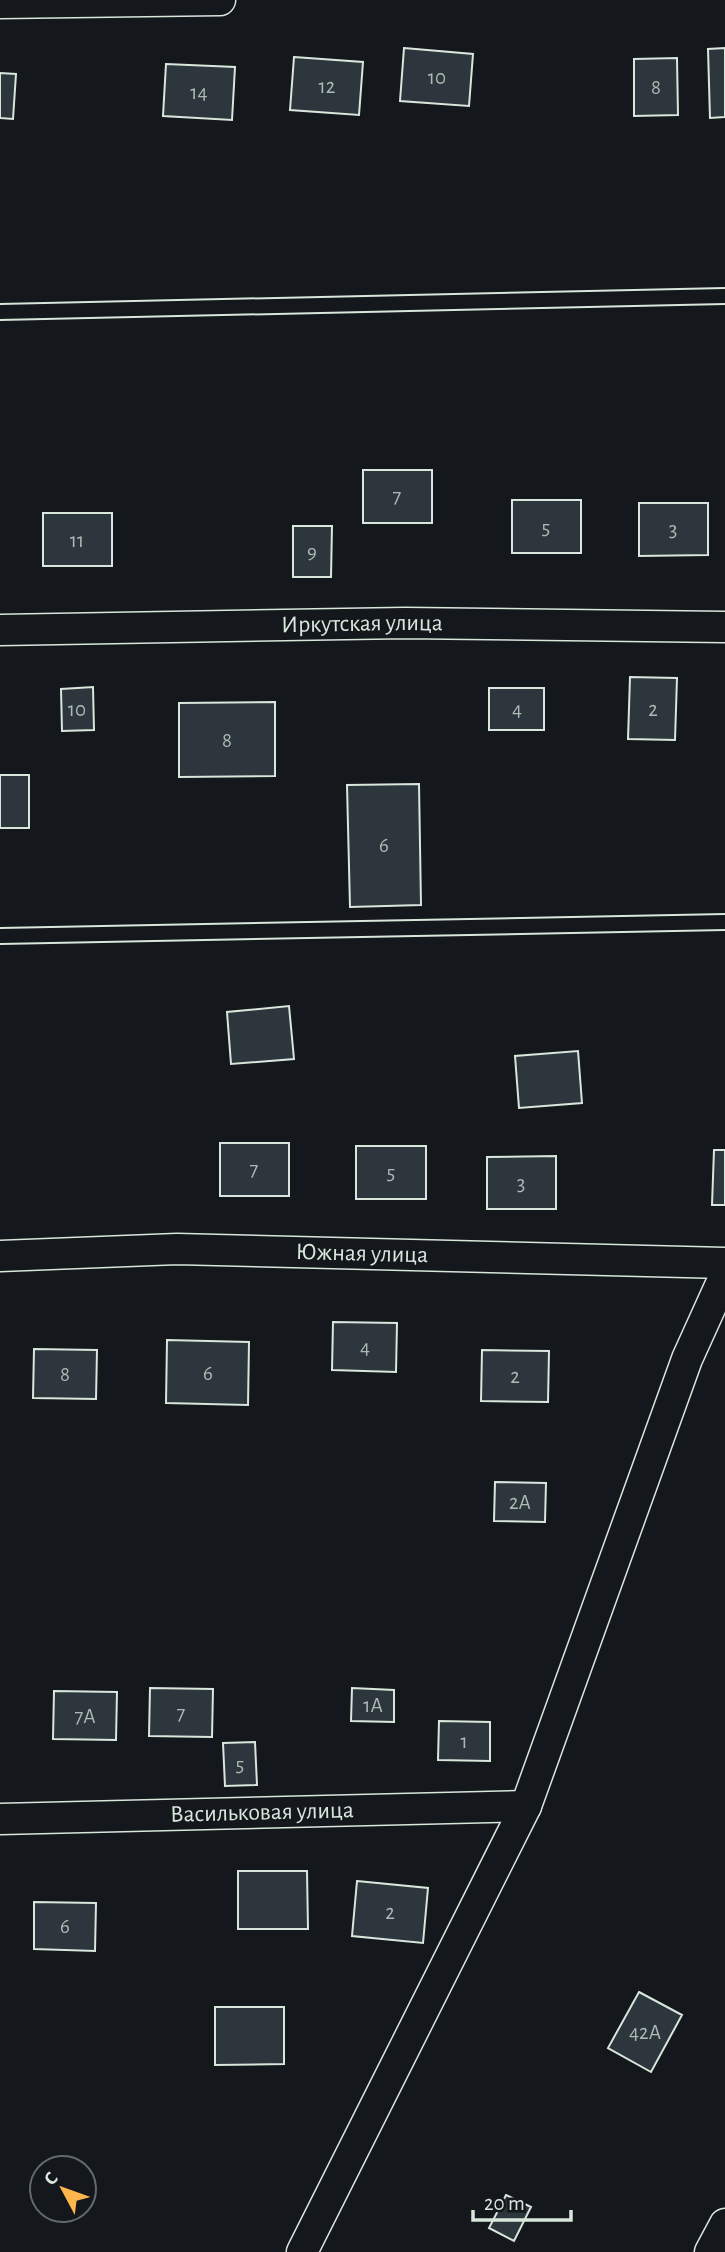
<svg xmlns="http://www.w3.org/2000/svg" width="725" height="2252" font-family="'Alegreya Sans',sans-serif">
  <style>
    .building { fill: #2c363c; stroke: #d8e6dc; stroke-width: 2 }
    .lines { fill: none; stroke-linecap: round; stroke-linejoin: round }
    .service-casing { stroke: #d8e6dc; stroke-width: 18 }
    .minor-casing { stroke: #d8e6dc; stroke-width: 33 }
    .service { stroke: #14181c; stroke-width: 14 }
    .minor { stroke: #14181c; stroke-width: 30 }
    .labels { text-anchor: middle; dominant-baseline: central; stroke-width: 5; stroke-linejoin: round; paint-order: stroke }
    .number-label { font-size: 21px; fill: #adbab4 }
    .street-label { font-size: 24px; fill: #d8e6dc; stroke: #14181c }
  </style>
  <rect width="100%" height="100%" fill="#14181c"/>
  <path class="building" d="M404,48L473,54L469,106L400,101Z
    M725,48V117L710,118L708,49Z
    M294,57L363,62L359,115L290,110Z
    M677,58L678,115L634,116V59Z
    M166,64L235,67L232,120L163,116Z
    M0,73L16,74L13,119L0,118Z
    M363,470H432V523H363Z
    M512,500H581V553H512Z
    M639,503H708V555L639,556Z
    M43,513H112V566H43Z
    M293,526H332L331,577H293Z
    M630,677L677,678L675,740L628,739Z
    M93,687L94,730L62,731L61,689Z
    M489,688H544V730H489Z
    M275,702V776L179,777V703Z
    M0,775H29V828H0Z
    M419,784L421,905L350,907L347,785Z
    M289,1006L294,1059L231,1064L227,1012Z
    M578,1051L582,1103L519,1108L515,1056Z
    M220,1143H289V1196H220Z
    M356,1146H426V1199H356Z
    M714,1150H725V1205H712Z
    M556,1156V1209H487V1157Z
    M333,1322L397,1323L396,1372L332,1370Z
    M167,1340L249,1342L248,1405L166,1403Z
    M34,1349L97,1350L96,1399L33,1398Z
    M482,1350L549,1351L548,1402L481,1401Z
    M495,1482L546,1483L545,1522L494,1521Z
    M150,1688L213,1689L212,1737L149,1736Z
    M352,1688L394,1690V1722L351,1721Z
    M54,1691L117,1692L116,1740L53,1739Z
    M439,1721L490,1722V1761L438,1760Z
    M255,1742L257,1785L225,1786L223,1743Z
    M238,1871H307L308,1929H238Z
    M357,1881L428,1888L423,1943L352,1936Z
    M34,1902L96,1903L95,1951L34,1949Z
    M639,1992L682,2015L651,2072L608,2048Z
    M215,2007H284V2064L215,2065Z
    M506,2195L531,2207L514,2241L489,2228Z"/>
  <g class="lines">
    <defs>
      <path id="service" d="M0,312L725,296
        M0,936L725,922"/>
      <g id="minor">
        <path d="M0,3L220,0"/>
        <path id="s1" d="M0,630L405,623L725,627"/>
        <path id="s2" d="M0,1256L177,1249L725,1263"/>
        <path id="s3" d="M0,1819L526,1806"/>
        <path d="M302,2252L526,1806L687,1359L725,1275"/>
        <path d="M710,2252L725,2224"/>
      </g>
    </defs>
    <use href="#service" class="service-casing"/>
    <use href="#minor" class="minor-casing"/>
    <use href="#service" class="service"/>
    <use href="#minor" class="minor"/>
  </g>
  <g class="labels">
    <g class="number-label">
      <text x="437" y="77">10</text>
      <text x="327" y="86">12</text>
      <text x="656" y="87">8</text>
      <text x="199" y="92">14</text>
      <text x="397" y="496">7</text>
      <text x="546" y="527">5</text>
      <text x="673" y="529">3</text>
      <text x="77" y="540">11</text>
      <text x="312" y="551">9</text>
      <text x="77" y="709">10</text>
      <text x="517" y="709">4</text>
      <text x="653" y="709">2</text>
      <text x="227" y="740">8</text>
      <text x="384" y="845">6</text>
      <text x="254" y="1169">7</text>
      <text x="391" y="1172">5</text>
      <text x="521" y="1183">3</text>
      <text x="365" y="1347">4</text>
      <text x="208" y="1373">6</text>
      <text x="65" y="1374">8</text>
      <text x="515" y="1376">2</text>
      <text x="520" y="1502">2А</text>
      <text x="373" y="1705">1А</text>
      <text x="181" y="1713">7</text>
      <text x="85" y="1716">7А</text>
      <text x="464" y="1741">1</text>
      <text x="240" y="1764">5</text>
      <text x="390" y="1912">2</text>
      <text x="65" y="1926">6</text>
      <text x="645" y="2032">42А</text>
    </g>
    <g class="street-label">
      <text stroke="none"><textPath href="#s1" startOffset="362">Иркутская улица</textPath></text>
      <text stroke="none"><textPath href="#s2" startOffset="362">Южная улица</textPath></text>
      <text stroke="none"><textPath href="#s3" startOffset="262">Васильковая улица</textPath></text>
    </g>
  </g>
  <g transform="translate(63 2189) rotate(311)"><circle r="33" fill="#14181c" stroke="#626a69" stroke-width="2"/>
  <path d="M0-5L12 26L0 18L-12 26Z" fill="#ffb74d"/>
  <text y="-10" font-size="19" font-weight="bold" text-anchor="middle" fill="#d8e6dc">С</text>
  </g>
  <path d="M473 2210v10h98v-10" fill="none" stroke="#d8e6dc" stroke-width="3.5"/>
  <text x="484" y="2210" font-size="21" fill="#d8e6dc" stroke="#14181c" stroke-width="5" paint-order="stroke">20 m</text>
</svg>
